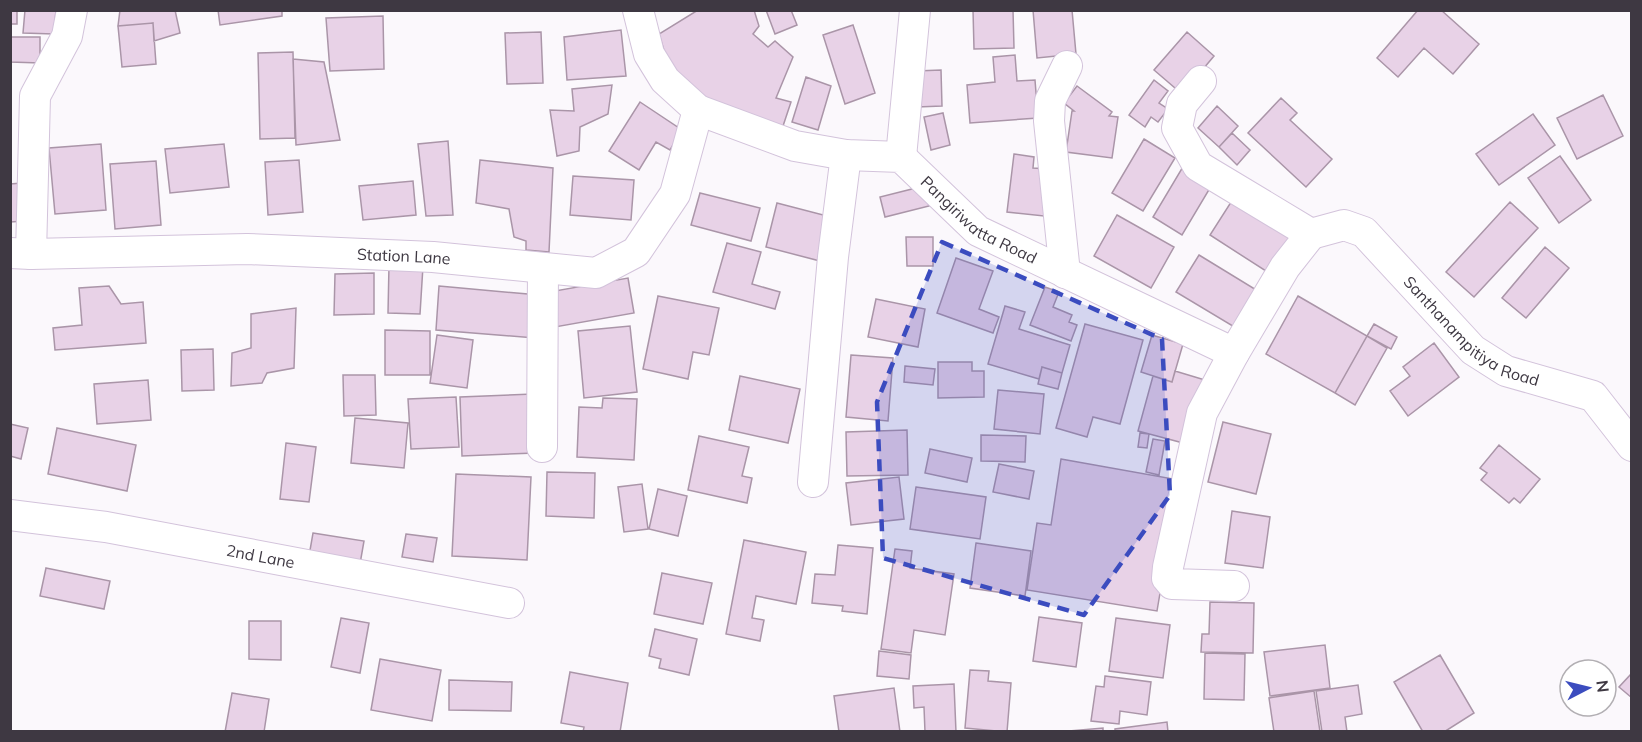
<svg xmlns="http://www.w3.org/2000/svg" width="1642" height="742" font-family="Mulish,sans-serif">
  <style>
    .building { fill: #e8d2e7; stroke: #aa95a8; stroke-width: 1.5 }
    .lines { fill: none; stroke-linecap: round; stroke-linejoin: round }
    .minor-casing { stroke: #d3c3db; stroke-width: 32 }
    .minor { stroke: #fff; stroke-width: 30 }
    .marked { fill: #3b4cbf; fill-opacity: 0.2; stroke: #3b4cbf; stroke-width: 4.5; stroke-dasharray: 12 8; stroke-linejoin: round }
    .labels { text-anchor: middle; dominant-baseline: central; stroke-width: 4.5; stroke-linejoin: round; paint-order: stroke }
    .street-label { font-size: 16px; fill: #3e3842; stroke: #fff }
  </style>
  <rect width="100%" height="100%" fill="#fbf8fc"/>
  <path class="building" d="M10,10H17V24H10Z
    M25,10H56L54,34L23,33Z
    M120,10H175L180,33L154,41L153,23L118,26Z
    M218,10H282V16L220,25Z
    M698,10H754L759,26L753,34L768,47L775,41L793,57L776,98L791,102L781,132L725,114L676,74L665,54L659,34Z
    M766,10H791L797,25L775,34Z
    M973,10H1013L1014,48L974,49Z
    M1033,10H1072L1076,54L1037,58Z
    M1418,10H1441L1479,44L1453,74L1424,48L1398,77L1377,58Z
    M383,16L384,69L330,71L326,18Z
    M153,23L156,64L122,67L118,26Z
    M853,25L875,93L845,104L823,35Z
    M621,30L626,76L567,80L564,37Z
    M541,32L543,83L507,84L505,33Z
    M1187,32L1214,56L1182,94L1154,70Z
    M10,37H40V63L10,62Z
    M293,52L295,138L260,139L258,53Z
    M1015,55L1017,81L1035,80L1038,118L970,123L967,85L995,82L993,57Z
    M293,59L324,62L340,140L296,145Z
    M941,70L942,106L917,107L916,71Z
    M806,77L831,86L818,130L792,122Z
    M1154,80L1168,91L1159,103L1168,109L1158,122L1151,117L1145,127L1129,115Z
    M612,85L608,114L580,127L579,151L557,156L550,110L574,111L572,89Z
    M1077,86L1112,112L1109,116L1118,117L1112,158L1066,152L1072,111H1074L1064,103Z
    M1603,95L1623,136L1577,159L1557,118Z
    M1281,98L1297,113L1290,120L1332,159L1306,187L1248,133Z
    M640,102L682,130L670,150L656,142L639,170L609,151Z
    M1217,106L1238,126L1219,147L1198,128Z
    M943,113L950,145L931,150L924,117Z
    M1533,114L1555,145L1499,185L1476,154Z
    M1232,133L1250,150L1237,165L1219,147Z
    M1144,139L1175,158L1143,211L1112,193Z
    M448,141L453,215L426,216L418,144Z
    M101,144L106,210L55,214L49,148Z
    M224,144L229,187L170,193L165,149Z
    M1014,154L1034,157L1033,168L1049,169L1044,216L1007,212Z
    M1560,156L1591,200L1559,223L1528,178Z
    M299,160L303,212L268,215L265,162Z
    M480,160L553,168L549,252L526,250V241L514,237L509,209L476,203Z
    M156,161L161,225L115,229L110,164Z
    M1184,165L1213,183L1182,235L1153,217Z
    M573,176L634,180L631,220L570,215Z
    M413,181L416,215L363,220L359,186Z
    M22,183L26,221L10,222V184Z
    M924,186L929,206L885,217L880,197Z
    M700,193L760,208L751,241L691,225Z
    M1233,199L1292,237L1269,273L1210,235Z
    M1510,202L1538,228L1474,297L1446,272Z
    M777,203L831,217L820,261L766,247Z
    M1117,215L1174,247L1151,288L1094,256Z
    M906,237H933V266H907Z
    M727,243L761,252L752,284L780,292L775,309L713,292Z
    M1545,247L1569,268L1526,318L1502,298Z
    M1199,255L1258,291L1236,328L1176,292Z
    M956,258L993,271L979,309L999,317L993,333L937,313Z
    M389,265L423,266L420,314L388,313Z
    M374,273V314L334,315L335,274Z
    M628,278L634,313L555,327L549,292Z
    M109,286L121,304L143,302L146,343L55,350L53,328L82,325L79,288Z
    M439,286L539,295L535,338L436,330Z
    M1045,287L1059,292L1053,307L1072,315L1069,322L1077,325L1071,341L1030,325Z
    M658,296L719,308L709,355L693,352L688,379L643,369Z
    M1298,296L1367,336L1335,393L1266,354Z
    M876,299L925,309L918,347L868,337Z
    M1005,306L1025,312L1019,329L1070,345L1062,373L1042,367L1039,379L988,364Z
    M296,308L294,368L267,373L262,383L231,386L232,353L251,348V314Z
    M1085,324L1143,340L1120,424L1093,417L1087,437L1056,428Z
    M1374,324L1397,337L1391,349L1367,336Z
    M630,326L637,392L584,398L578,331Z
    M385,330L430,331V375H385Z
    M437,335L473,340L467,388L430,383Z
    M1152,335L1183,344L1172,382L1141,372Z
    M1367,336L1387,348L1355,405L1335,393Z
    M1434,343L1459,377L1408,416L1390,391L1410,376L1403,367Z
    M213,349L214,390L182,391L181,350Z
    M851,355L893,358L888,421L846,417Z
    M938,362H972V371H984V397L938,398Z
    M905,366L935,369L933,385L904,382Z
    M1042,367L1062,373L1058,389L1038,384Z
    M1175,371L1205,380L1187,444L1138,431L1153,376L1172,382Z
    M343,375H375L376,415L344,416Z
    M740,376L800,389L788,443L729,430Z
    M148,380L151,420L97,424L94,384Z
    M998,390L1044,394L1040,434L994,429Z
    M533,394L535,453L462,456L460,397Z
    M456,397L459,447L411,449L408,399Z
    M603,398L637,399L634,460L577,457L579,407L602,408Z
    M355,418L408,423L404,468L351,463Z
    M1223,422L1271,434L1256,494L1208,482Z
    M10,424L28,428L21,459L10,456Z
    M57,428L136,445L127,491L48,474Z
    M907,430L908,475L847,476L846,432Z
    M1140,433L1149,434L1147,448L1138,447Z
    M981,435L1026,436L1025,462L981,461Z
    M699,436L749,447L742,476L752,478L747,503L688,490Z
    M1153,439L1165,441L1159,475L1146,472Z
    M286,443L316,447L309,502L280,499Z
    M1499,445L1540,479L1520,503L1514,498L1509,503L1481,480L1487,473L1480,468Z
    M930,449L972,458L967,482L925,473Z
    M1061,459L1179,480L1157,611L1027,590L1037,523L1051,525Z
    M999,464L1034,471L1029,499L993,492Z
    M547,472L595,473L594,518L546,516Z
    M456,474L531,477L527,560L452,556Z
    M899,477L904,519L851,525L846,483Z
    M642,484L648,529L624,532L618,487Z
    M916,487L986,497L980,539L910,529Z
    M658,489L687,496L678,536L649,529Z
    M1232,511L1270,517L1263,568L1225,563Z
    M313,533L364,541L360,564L309,556Z
    M406,534L437,538L433,562L402,557Z
    M744,540L806,552L796,604L756,596L752,618L764,620L760,641L726,634Z
    M976,543L1031,551L1025,596L970,588Z
    M838,545L873,548L867,614L842,611L843,606L812,603L815,574L835,575Z
    M895,549L912,551L910,568L954,574L945,635L914,630L911,653L881,649Z
    M46,568L110,581L104,609L40,596Z
    M662,573L712,583L703,624L654,614Z
    M1210,602L1254,603L1253,653L1201,652L1202,634H1209Z
    M1039,617L1082,623L1076,667L1033,661Z
    M341,618L369,623L360,673L331,667Z
    M1116,618L1170,625L1163,678L1109,671Z
    M249,621H281V660L249,659Z
    M655,629L697,639L689,675L659,668L661,659L649,656Z
    M1325,645L1330,688L1270,696L1264,652Z
    M879,651L911,655L909,679L877,676Z
    M1205,653L1245,654L1244,700L1204,699Z
    M1440,655L1474,713L1444,732H1423L1394,682Z
    M380,659L441,670L432,721L371,710Z
    M970,670L989,671L988,681L1011,683L1007,732L965,728Z
    M570,672L628,683L620,732H583L584,727L561,723Z
    M1632,673V698L1619,687Z
    M1105,676L1151,682L1147,715L1120,711L1119,724L1091,721L1096,686L1104,687Z
    M449,680L512,682L511,711L449,710Z
    M954,684L956,732H925L924,707L914,708L913,686Z
    M1358,685L1362,714L1345,717L1347,732H1322L1316,691Z
    M894,688L900,732H839L834,696Z
    M1314,691L1320,732H1274L1269,698Z
    M232,693L269,699L264,732H225Z
    M1167,722L1168,732H1115V729Z
    M1103,728V732H1057Z"/>
  <g class="lines">
    <defs>
      <g id="minor">
        <path id="s1" d="M638,10L649,54L665,80L698,110L795,146L846,155L901,157L978,231L1234,353L1285,267L1311,234"/>
        <path d="M1201,81L1182,104L1177,128L1198,166L1311,234"/>
        <path d="M901,157L915,10"/>
        <path id="s2" d="M1311,234L1344,225L1364,232L1473,350L1506,371L1593,396L1632,446"/>
        <path id="s3" d="M10,253L31,254L247,249L433,257L596,273L636,252L675,194L698,110"/>
        <path d="M31,254L35,96L67,36L72,10"/>
        <path d="M1065,273L1049,121L1050,101L1067,66"/>
        <path d="M1234,353L1202,413L1168,567L1167,578L1172,584L1234,586"/>
        <path d="M542,447L543,268"/>
        <path d="M813,482L833,257L846,155"/>
        <path id="s4" d="M10,515L106,527L509,603"/>
      </g>
    </defs>
    <use href="#minor" class="minor-casing"/>
    <use href="#minor" class="minor"/>
  </g>
  <path class="marked" d="M942,242L1162,339L1170,495L1084,615L883,558L877,402Z"/>
  <g class="labels">
    <g class="street-label">
      <text stroke="none"><textPath href="#s1" startOffset="432">Pangiriwatta Road</textPath></text>
      <text stroke="none"><textPath href="#s3" startOffset="394">Station Lane</textPath></text>
      <text stroke="none"><textPath href="#s2" startOffset="204">Santhanampitiya Road</textPath></text>
      <text stroke="none"><textPath href="#s4" startOffset="254">2nd Lane</textPath></text>
    </g>
  </g>
  <rect width="1642" height="742" fill="none" stroke="#3e3842" stroke-width="24"/>
  <g transform="translate(1588 688) rotate(83)"><circle r="28" fill="#ffffff" stroke="#b2afb3" stroke-width="1.5"/>
  <path d="M0-4.5L10 22L0 15L-10 22Z" fill="#3b4cbf"/>
  <text y="-9" font-size="16" font-weight="bold" text-anchor="middle" fill="#3e3842">N</text>
  </g>
</svg>
